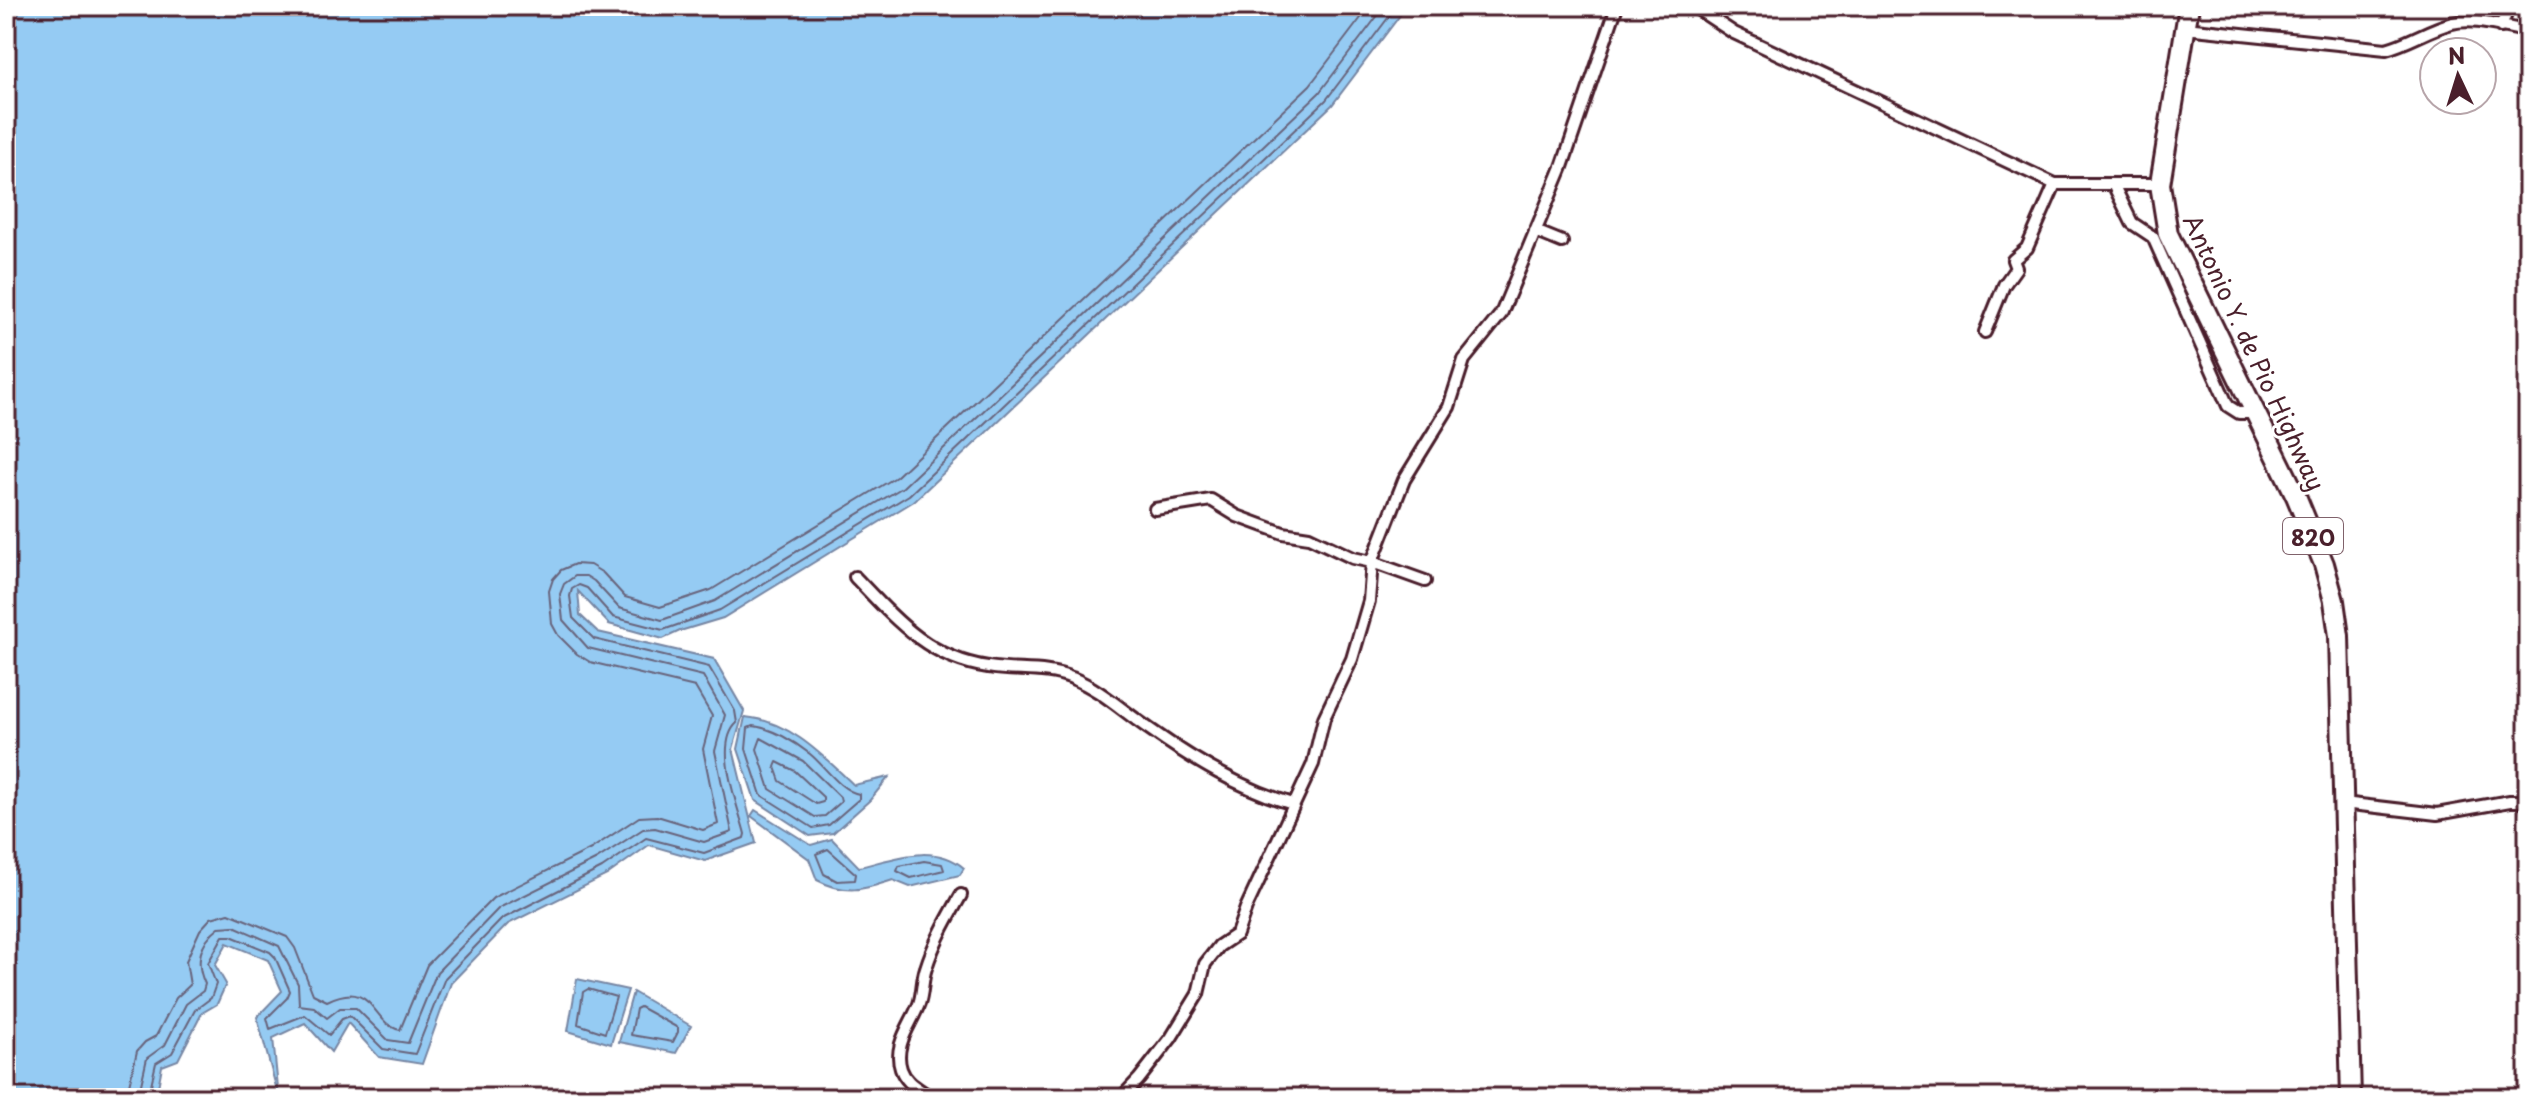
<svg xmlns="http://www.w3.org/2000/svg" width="2534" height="1104" font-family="'Playpen Sans',sans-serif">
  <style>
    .water { fill: #95cbf3; stroke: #7786a3; stroke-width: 2 }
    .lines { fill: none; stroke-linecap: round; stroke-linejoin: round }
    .shore { stroke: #68647b; stroke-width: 2 }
    .minor-casing { stroke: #4a1f2b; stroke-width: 16 }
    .trunk-casing { stroke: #4a1f2b; stroke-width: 24 }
    .minor { stroke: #fff; stroke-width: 10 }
    .trunk { stroke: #fff; stroke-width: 18 }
    .labels { text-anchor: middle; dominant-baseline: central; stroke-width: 6; stroke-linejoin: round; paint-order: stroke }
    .shield { fill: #fff; stroke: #80626b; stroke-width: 2 }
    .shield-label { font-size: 22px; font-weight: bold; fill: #4a1f2b }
    .street-label { font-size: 24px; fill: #4a1f2b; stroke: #fff }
  </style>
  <rect width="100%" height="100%" fill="#fff"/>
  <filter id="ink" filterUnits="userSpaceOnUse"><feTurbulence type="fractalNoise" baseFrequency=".0125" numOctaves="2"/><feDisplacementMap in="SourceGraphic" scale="16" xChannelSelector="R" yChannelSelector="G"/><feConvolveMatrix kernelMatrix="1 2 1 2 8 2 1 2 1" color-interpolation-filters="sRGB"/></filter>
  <g filter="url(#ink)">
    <path class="water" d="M6,6H1407L1332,105L914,501L723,618L680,631L663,639L609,624L578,591L580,615L598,632L714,659L744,711L733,749L756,843L705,861L649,845L607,875L508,924L451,983L422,1064L379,1057L348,1023L331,1052L305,1023L273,1038L279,1098L257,1017L282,991L268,960L227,943L215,965L226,984L217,1004L202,1013L178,1060L162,1066L156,1098H6Z
      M745,717C790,721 822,755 854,785L889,777L870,800L833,833L810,836L755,800L738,749Z
      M755,810L811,845L832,839L859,867C894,859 933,842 964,868L960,875L910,887L893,880C863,890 846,895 817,880L809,859L751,816Z
      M577,979L628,990L611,1044L568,1031Z
      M633,992L691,1026L676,1053L619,1042Z"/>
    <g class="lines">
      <path class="shore" d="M753,726C772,728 795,742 810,754C825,766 839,790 859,794V799L829,825L813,828L761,795L746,749L748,728Z
        M761,738L803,761L840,797L841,802L825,816L815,817L770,789L757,749Z
        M777,762L795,771L823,797V802L816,804L780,781L775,767Z
        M828,849L856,874L855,880L837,881L824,874L816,854Z
        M924,861L942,864L944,870L911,878L897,871L899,866Z
        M588,989L616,997L605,1033L578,1024L583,992Z
        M640,1007L678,1028V1032L673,1042L631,1035L636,1009Z
        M126,1098L137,1051L145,1042L156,1036L176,998L190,985L186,961L200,930L211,918L229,913L287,937L295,948L313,994L327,1001C375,978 370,1023 400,1030L427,965L493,898L591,849L639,817L657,816L703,830L718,824L703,749L712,716L695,687L590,662L577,654L558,635L552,624L549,591L553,579L561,570L575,564L590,565L603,573L625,597L660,607L711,590L896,477L1310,85L1370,6
        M138,1098L147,1058L165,1045L186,1004L203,991L205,984C195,963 199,942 219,927L234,926L279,946L298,984L299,1005L314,1007L327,1018L340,1008H356L388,1040L408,1043L437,972L499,908L597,859L643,829L655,828L704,842L732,832L715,751L725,715L703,676L588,648L563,620L560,594L564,584L575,576H586L594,581L619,608L662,620L715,601L903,487L1319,93L1385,6
        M148,1098L156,1063L172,1053L195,1010L211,998L216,984L208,963L223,936H231L270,952L275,957L290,991L287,998L267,1018L270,1029L305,1015L329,1035L342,1019L350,1016L383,1049L415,1054L445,978L502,919L602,868L646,838L704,853L744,838L745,834C738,806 713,745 737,723L735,711L709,667L594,639L573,618L570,596L572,589L579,585L587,588L613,617L663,630L720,610L909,495L1326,100L1397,6"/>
      <defs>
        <path id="minor" d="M1693,6L1734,33L2055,184L2027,248L2013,260L2016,268L2004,285L1985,332
          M2501,27L2505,17L2503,6
          M2185,28L2386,49C2409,43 2429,29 2452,23C2474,17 2505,28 2528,31
          M2055,184H2160
          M2113,184L2132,223L2153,237L2228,406L2239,413H2254
          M1535,231L1562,242
          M1155,509L1211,500L1237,516L1283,533L1309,537L1353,558L1372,562L1425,581
          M855,577C895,619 928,658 988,667C1015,672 1046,667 1072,678C1100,689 1124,712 1148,728C1193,760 1241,789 1293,804
          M2343,803L2437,814L2510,801H2520L2527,805L2528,810
          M931,1098C920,1089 906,1084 901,1069C893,1045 911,1025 919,1004C923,993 922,979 926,968C934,942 948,918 961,895
          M1121,1098L1139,1079L1171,1038L1198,994L1205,964L1219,946L1237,934L1246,908L1313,764L1324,718L1352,659L1369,601L1372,562L1404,480L1449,407L1464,360L1501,314L1562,167L1617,6"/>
        <path id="trunk" d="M2189,6L2160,184L2168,234L2296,496L2324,564L2334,601L2339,636L2351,1098"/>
      </defs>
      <use href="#minor" class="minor-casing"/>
      <use href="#trunk" class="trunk-casing"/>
      <use href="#minor" class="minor"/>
      <use href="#trunk" class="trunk"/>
    </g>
  </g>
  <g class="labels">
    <rect class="shield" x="2283" y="518" width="60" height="36" rx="6"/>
    <g class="shield-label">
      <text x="2313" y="536">820</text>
    </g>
    <g class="street-label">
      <text transform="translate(2255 352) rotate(65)">Antonio Y. de Pio Highway</text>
    </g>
  </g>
  <rect width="2534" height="1104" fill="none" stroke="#fff" stroke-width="32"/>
  <rect x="16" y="16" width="2502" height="1072" fill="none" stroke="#4a1f2b" stroke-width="3" filter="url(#ink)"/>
  <g transform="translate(2458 76) rotate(356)"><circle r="38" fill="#ffffff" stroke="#b7a5aa" stroke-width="2"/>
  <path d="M0-6L14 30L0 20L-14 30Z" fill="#4a1f2b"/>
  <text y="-12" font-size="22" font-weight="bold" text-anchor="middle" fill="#4a1f2b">N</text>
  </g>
</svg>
